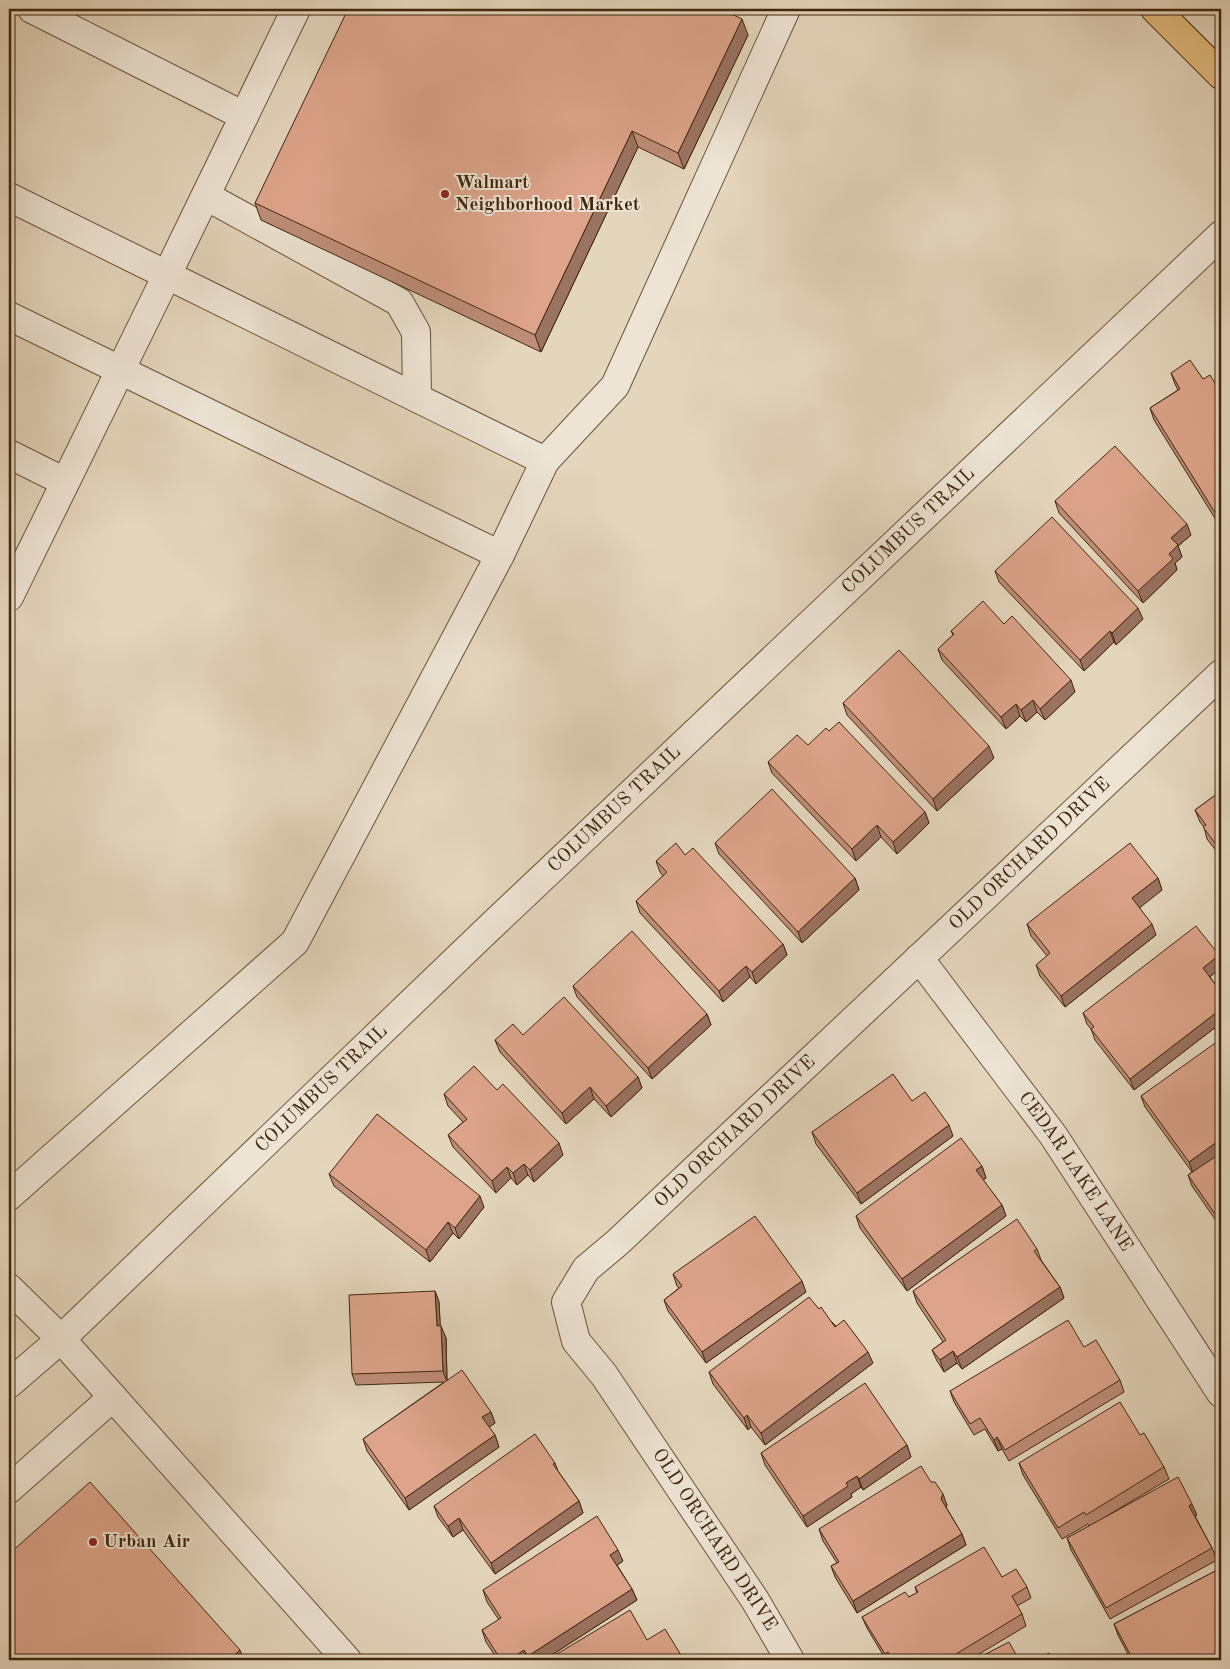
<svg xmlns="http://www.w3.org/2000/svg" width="1230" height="1669" font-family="'Old Standard TT',serif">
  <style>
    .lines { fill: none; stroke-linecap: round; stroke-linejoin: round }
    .minor-casing { stroke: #6a533a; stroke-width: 30 }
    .major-casing { stroke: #41270e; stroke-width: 30 }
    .minor { stroke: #ede4d4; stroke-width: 28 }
    .major { stroke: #e2bb7e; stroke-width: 28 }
    .wall { fill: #be8d78; stroke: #41270e }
    .shaded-wall { fill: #9b7361; stroke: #41270e }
    .building { fill: #dda48b; stroke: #41270e }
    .poi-dot { fill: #8f2418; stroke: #ede4d4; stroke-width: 2 }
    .labels { text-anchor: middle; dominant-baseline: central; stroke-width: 4; stroke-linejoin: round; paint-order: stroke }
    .poi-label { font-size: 19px; font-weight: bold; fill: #41270e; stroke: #ede4d4; text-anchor: start }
    .street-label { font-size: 19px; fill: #41270e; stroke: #ede4d4 }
  </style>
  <rect width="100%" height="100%" fill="#e4d6bd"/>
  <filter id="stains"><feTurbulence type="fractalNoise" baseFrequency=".004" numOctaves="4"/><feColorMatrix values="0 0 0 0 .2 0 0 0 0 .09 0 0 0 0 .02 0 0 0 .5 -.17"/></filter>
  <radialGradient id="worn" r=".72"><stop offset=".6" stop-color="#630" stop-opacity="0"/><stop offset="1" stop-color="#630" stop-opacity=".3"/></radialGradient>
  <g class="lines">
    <defs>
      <g id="minor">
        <path d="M32,9L244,116"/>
        <path d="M296,9L167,275L545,461L615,386L786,9"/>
        <path d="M206,196L399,302L416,332L417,398"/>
        <path d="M9,197L167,275L9,597"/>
        <path d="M9,316L500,555L545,461"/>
        <path d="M9,454L65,482"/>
        <path id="s1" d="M919,958L1053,1135L1221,1393"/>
        <path d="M9,1196L295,942L500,555"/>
        <path d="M9,1288L61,1339L347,1660"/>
        <path id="s2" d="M9,1384L61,1339L486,931L1221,235"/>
        <path d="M9,1489L113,1397"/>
        <path id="s3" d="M790,1660L755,1600L604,1375L576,1341L566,1302L586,1269L618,1242L1221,674"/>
      </g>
      <path id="major" d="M1155,9L1221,75"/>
    </defs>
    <use href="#minor" class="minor-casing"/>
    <use href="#major" class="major-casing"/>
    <use href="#minor" class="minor"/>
    <use href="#major" class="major"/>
  </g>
  <path class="wall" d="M748,35L684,169L638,147L541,352L261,220L255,203Z
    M1171,373L1203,379L1221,393V528L1154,420L1150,408L1178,390L1175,384Z
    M1055,501L1191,535L1178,546L1182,557L1175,563L1177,570L1143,603L1059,513Z
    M995,571L1143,619L1116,645L1114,642L1084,671L999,582Z
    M1004,624L1075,692L1045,720L1037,712L1026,722L1020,716L1006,729L942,660L938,649L953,635L951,631Z
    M843,703L994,758L937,811L847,715Z
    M829,731L925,812L929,823L897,854L881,837L856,861L772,773L768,762L808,745Z
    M1221,791V857L1207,839L1204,827L1200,822L1195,810Z
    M715,843L855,878L859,890L802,943L719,854Z
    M685,855L783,944L787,955L756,984L750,977L723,1002L640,913L636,901L663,876L660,872L656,861Z
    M1158,878L1162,890L1139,907L1156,935L1065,1007L1040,976L1036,965L1047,956L1031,936L1027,924Z
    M1219,955L1221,961V967L1210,977L1221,992V1023L1134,1090L1095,1040L1091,1029L1087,1024L1083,1013Z
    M573,986L707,1014L711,1025L652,1079L577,997Z
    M523,1035L638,1077L642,1088L611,1117L594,1099L566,1124L500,1052L495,1040Z
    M1221,1045V1224L1219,1225L1192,1186L1188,1175L1192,1172L1145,1107L1141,1096Z
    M497,1090L563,1155L534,1182L528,1175L517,1185L511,1178L496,1193L453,1147L448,1135L463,1122L448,1106L444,1094Z
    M912,1101L953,1136L861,1204L816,1144L812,1132Z
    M982,1166L986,1178L983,1180L1002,1205L1006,1216L907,1291L860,1228L856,1216Z
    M329,1174L484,1207L459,1239L453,1233L430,1262L334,1186Z
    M1037,1249L1041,1260L1060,1287L1064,1298L962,1369L957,1363L944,1372L937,1361L932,1350L943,1342L917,1303L913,1291Z
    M673,1274L806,1292L706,1363L668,1311L664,1300L679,1288L677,1286Z
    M435,1291L439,1302L440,1326L446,1338L447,1380L491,1412L495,1423L489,1427L495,1435L499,1447L409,1510L367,1451L363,1439L444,1382L356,1385L352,1374Z
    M819,1309L873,1363L765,1445L751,1427L748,1430L713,1384L709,1372Z
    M1084,1347L1120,1380L1124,1392L1009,1461L1002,1449L998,1451L985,1429L974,1435L954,1402L950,1391Z
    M1140,1435L1164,1467L1169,1479L1105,1517L1197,1515L1195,1516L1212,1548L1217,1560L1110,1619L1071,1550L1067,1538L1089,1526L1088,1524L1062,1539L1023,1475L1019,1463Z
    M907,1445L911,1457L863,1490L861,1487L851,1494L852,1497L807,1527L765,1465L761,1453Z
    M555,1463L558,1471L579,1501L583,1513L495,1574L463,1530L453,1537L438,1517L434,1506Z
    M931,1482L947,1505L946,1507L962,1534L966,1545L857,1613L835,1577L831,1566L837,1563L823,1541L819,1529Z
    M623,1561L617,1565L632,1589L637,1600L544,1660H498L486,1642L482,1630L499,1620L487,1602L483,1590Z
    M1221,1568V1660H1131L1118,1635L1114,1624Z
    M1002,1577L1027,1587L1031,1598L1017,1606L1022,1614L1026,1626L969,1660H886L867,1628L862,1617L909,1597L917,1593L915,1587Z"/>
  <path class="shaded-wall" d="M742,19L748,35L684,169L678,153Z
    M632,131L638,147L541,352L535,335Z
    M1221,517V526L1219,519Z
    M1187,524L1191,535L1178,546L1182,557L1175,563L1177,570L1143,603L1138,591L1169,554L1171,538Z
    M1138,608L1143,619L1116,645L1112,633Z
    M1110,631L1114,642L1084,671L1080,660Z
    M1071,680L1075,692L1045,720L1040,709Z
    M1033,700L1037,712L1026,722L1021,710Z
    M1016,704L1020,716L1006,729L1001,717Z
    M989,746L994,758L937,811L933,799Z
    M925,812L929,823L897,854L893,842Z
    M877,825L881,837L856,861L852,849Z
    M855,878L859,890L802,943L798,932Z
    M1158,878L1162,890L1137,910L1132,898Z
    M1152,924L1156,935L1065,1007L1061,996Z
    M783,944L787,955L756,984L752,972Z
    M1219,955L1221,961V967L1207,979L1203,968Z
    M746,966L750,977L723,1002L719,991Z
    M1221,1009V1023L1134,1090L1130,1079Z
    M707,1014L711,1025L652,1079L648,1068Z
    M638,1077L642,1088L611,1117L606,1106Z
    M590,1087L594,1099L566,1124L562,1113Z
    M949,1125L953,1136L861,1204L857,1193Z
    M1221,1139V1153L1193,1173L1189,1162Z
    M559,1143L563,1155L534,1182L530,1170Z
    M524,1164L528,1175L517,1185L513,1173Z
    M982,1166L986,1178L981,1182L976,1170Z
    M507,1167L511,1178L496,1193L492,1181Z
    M480,1196L484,1207L459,1239L455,1228Z
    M1002,1205L1006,1216L907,1291L902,1279Z
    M448,1222L453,1233L430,1262L426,1250Z
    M802,1281L806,1292L706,1363L702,1352Z
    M1060,1287L1064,1298L962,1369L957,1357Z
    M435,1291L439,1302L441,1338L437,1326Z
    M441,1326L446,1338L447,1382L443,1371Z
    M953,1351L957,1363L944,1372L940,1360Z
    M868,1352L873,1363L765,1445L761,1433Z
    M491,1412L495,1423L486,1429L482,1417Z
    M747,1415L751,1427L748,1430L744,1418Z
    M495,1435L499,1447L409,1510L405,1498Z
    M997,1437L1002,1449L998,1451L994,1440Z
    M907,1445L911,1457L863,1490L859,1479Z
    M857,1476L861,1487L851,1494L852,1497L807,1527L803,1516L846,1483Z
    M943,1494L947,1505L945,1510L941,1499Z
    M579,1501L583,1513L495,1574L491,1563Z
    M1192,1504L1197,1515L1193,1517L1189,1506Z
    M459,1518L463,1530L453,1537L448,1526Z
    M962,1534L966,1545L857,1613L853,1601Z
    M618,1550L623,1561L614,1567L610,1555Z
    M632,1589L637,1600L544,1660H530L528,1656Z
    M240,1650L244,1660H229Z
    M524,1650L528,1660H509Z"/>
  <path class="building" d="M348,9H721L742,19L678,153L632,131L535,335L255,203Z
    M1190,360L1203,379L1210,375L1221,393V517L1219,519L1150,408L1180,389L1171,373Z
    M1115,446L1187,524L1171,538L1178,545L1169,554L1173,559L1138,591L1055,501Z
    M1052,517L1138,608L1112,633L1110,631L1080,660L995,571Z
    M983,601L1004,624L1012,616L1071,680L1040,709L1033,700L1021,710L1016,704L1001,717L938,649L954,634L951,631Z
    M899,650L989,746L933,799L843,703Z
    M839,722L925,812L893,842L877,825L852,849L768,762L797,735L808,745L826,728L829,731Z
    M772,789L855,878L798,932L715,843Z
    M1221,791V851L1203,827L1206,825L1195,810Z
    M676,843L685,855L693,848L783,944L752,972L746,966L719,991L636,901L667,872L656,861Z
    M1130,843L1158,878L1132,898L1152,924L1061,996L1036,965L1050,953L1027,924Z
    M1196,926L1219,955L1203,968L1221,992V1009L1130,1079L1091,1029L1094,1027L1083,1013Z
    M632,931L707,1014L648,1068L573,986Z
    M564,997L638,1077L606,1106L590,1087L562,1113L495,1040L513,1024L523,1035Z
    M1218,1041L1221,1045V1139L1189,1162L1141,1096Z
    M474,1066L497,1090L503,1084L559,1143L530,1170L524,1164L513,1173L507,1167L492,1181L448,1135L467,1119L444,1094Z
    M893,1074L912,1101L925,1092L949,1125L857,1193L812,1132Z
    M377,1114L480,1196L455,1228L448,1222L426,1250L329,1174Z
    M961,1138L982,1166L976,1170L1002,1205L902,1279L856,1216Z
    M1221,1153V1211L1215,1214L1188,1175Z
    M755,1216L802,1281L702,1352L664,1300L682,1286L673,1274Z
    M1017,1219L1037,1249L1034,1251L1060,1287L957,1357L953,1351L940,1360L932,1350L946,1340L913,1291Z
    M435,1291L437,1326H441L443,1371L352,1374L349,1295Z
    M809,1297L819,1309L821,1307L835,1327L844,1320L868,1352L761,1433L747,1415L744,1418L709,1372Z
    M1068,1320L1084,1347L1096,1340L1120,1380L1005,1450L997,1437L994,1440L980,1418L970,1424L950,1391Z
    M462,1370L491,1412L482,1417L495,1435L405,1498L363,1439Z
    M865,1383L907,1445L859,1479L857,1476L846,1483L848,1486L803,1516L761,1453Z
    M1120,1402L1140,1435L1144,1433L1164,1467L1086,1515L1084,1512L1058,1528L1019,1463Z
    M535,1434L555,1463L553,1464L579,1501L491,1563L459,1518L448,1526L434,1506Z
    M921,1466L931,1482H935L943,1494L941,1499L962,1534L853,1601L831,1566L839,1562L819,1529Z
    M1178,1477L1192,1504L1189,1506L1212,1548L1106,1608L1067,1538Z
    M90,1482L240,1650L229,1660H9V1554Z
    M597,1516L618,1550L610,1555L632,1589L528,1656L524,1650L509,1660H501L482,1630L501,1618L483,1590Z
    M984,1547L1002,1577L1016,1569L1027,1587L1012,1596L1022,1614L946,1660H893L888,1652L885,1654L862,1617L905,1592L909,1597L918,1592L915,1587Z
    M1221,1568V1658L1217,1660H1133L1114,1624Z
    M630,1610L647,1640L665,1629L684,1660H547Z
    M1009,1642L1019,1660H974Z
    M1049,1653L1052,1660H1036Z"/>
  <g class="poi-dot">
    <circle cx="445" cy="194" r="5"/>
    <circle cx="93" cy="1542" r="5"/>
  </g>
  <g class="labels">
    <g class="poi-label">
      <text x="455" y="183">Walmart<tspan x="455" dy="22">Neighborhood Market</tspan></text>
      <text x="103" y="1542">Urban Air</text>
    </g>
    <g class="street-label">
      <text stroke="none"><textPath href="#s2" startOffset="1240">COLUMBUS TRAIL</textPath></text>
      <text stroke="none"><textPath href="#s2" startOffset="835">COLUMBUS TRAIL</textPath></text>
      <text stroke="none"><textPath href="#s3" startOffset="1071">OLD ORCHARD DRIVE</textPath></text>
      <text stroke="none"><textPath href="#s2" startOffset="430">COLUMBUS TRAIL</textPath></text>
      <text stroke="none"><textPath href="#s3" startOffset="666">OLD ORCHARD DRIVE</textPath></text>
      <text stroke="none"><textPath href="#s1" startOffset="265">CEDAR LAKE LANE</textPath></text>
      <text transform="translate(714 1540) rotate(57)">OLD ORCHARD DRIVE</text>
    </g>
  </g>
  <rect width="1230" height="1669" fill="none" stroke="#e4d6bd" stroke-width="30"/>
  <rect x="10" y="10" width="1210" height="1649" fill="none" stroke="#41270e" stroke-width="2.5"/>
  <rect x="15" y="15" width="1200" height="1639" fill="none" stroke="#41270e"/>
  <rect width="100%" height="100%" filter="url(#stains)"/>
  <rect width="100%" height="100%" fill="url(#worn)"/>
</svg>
